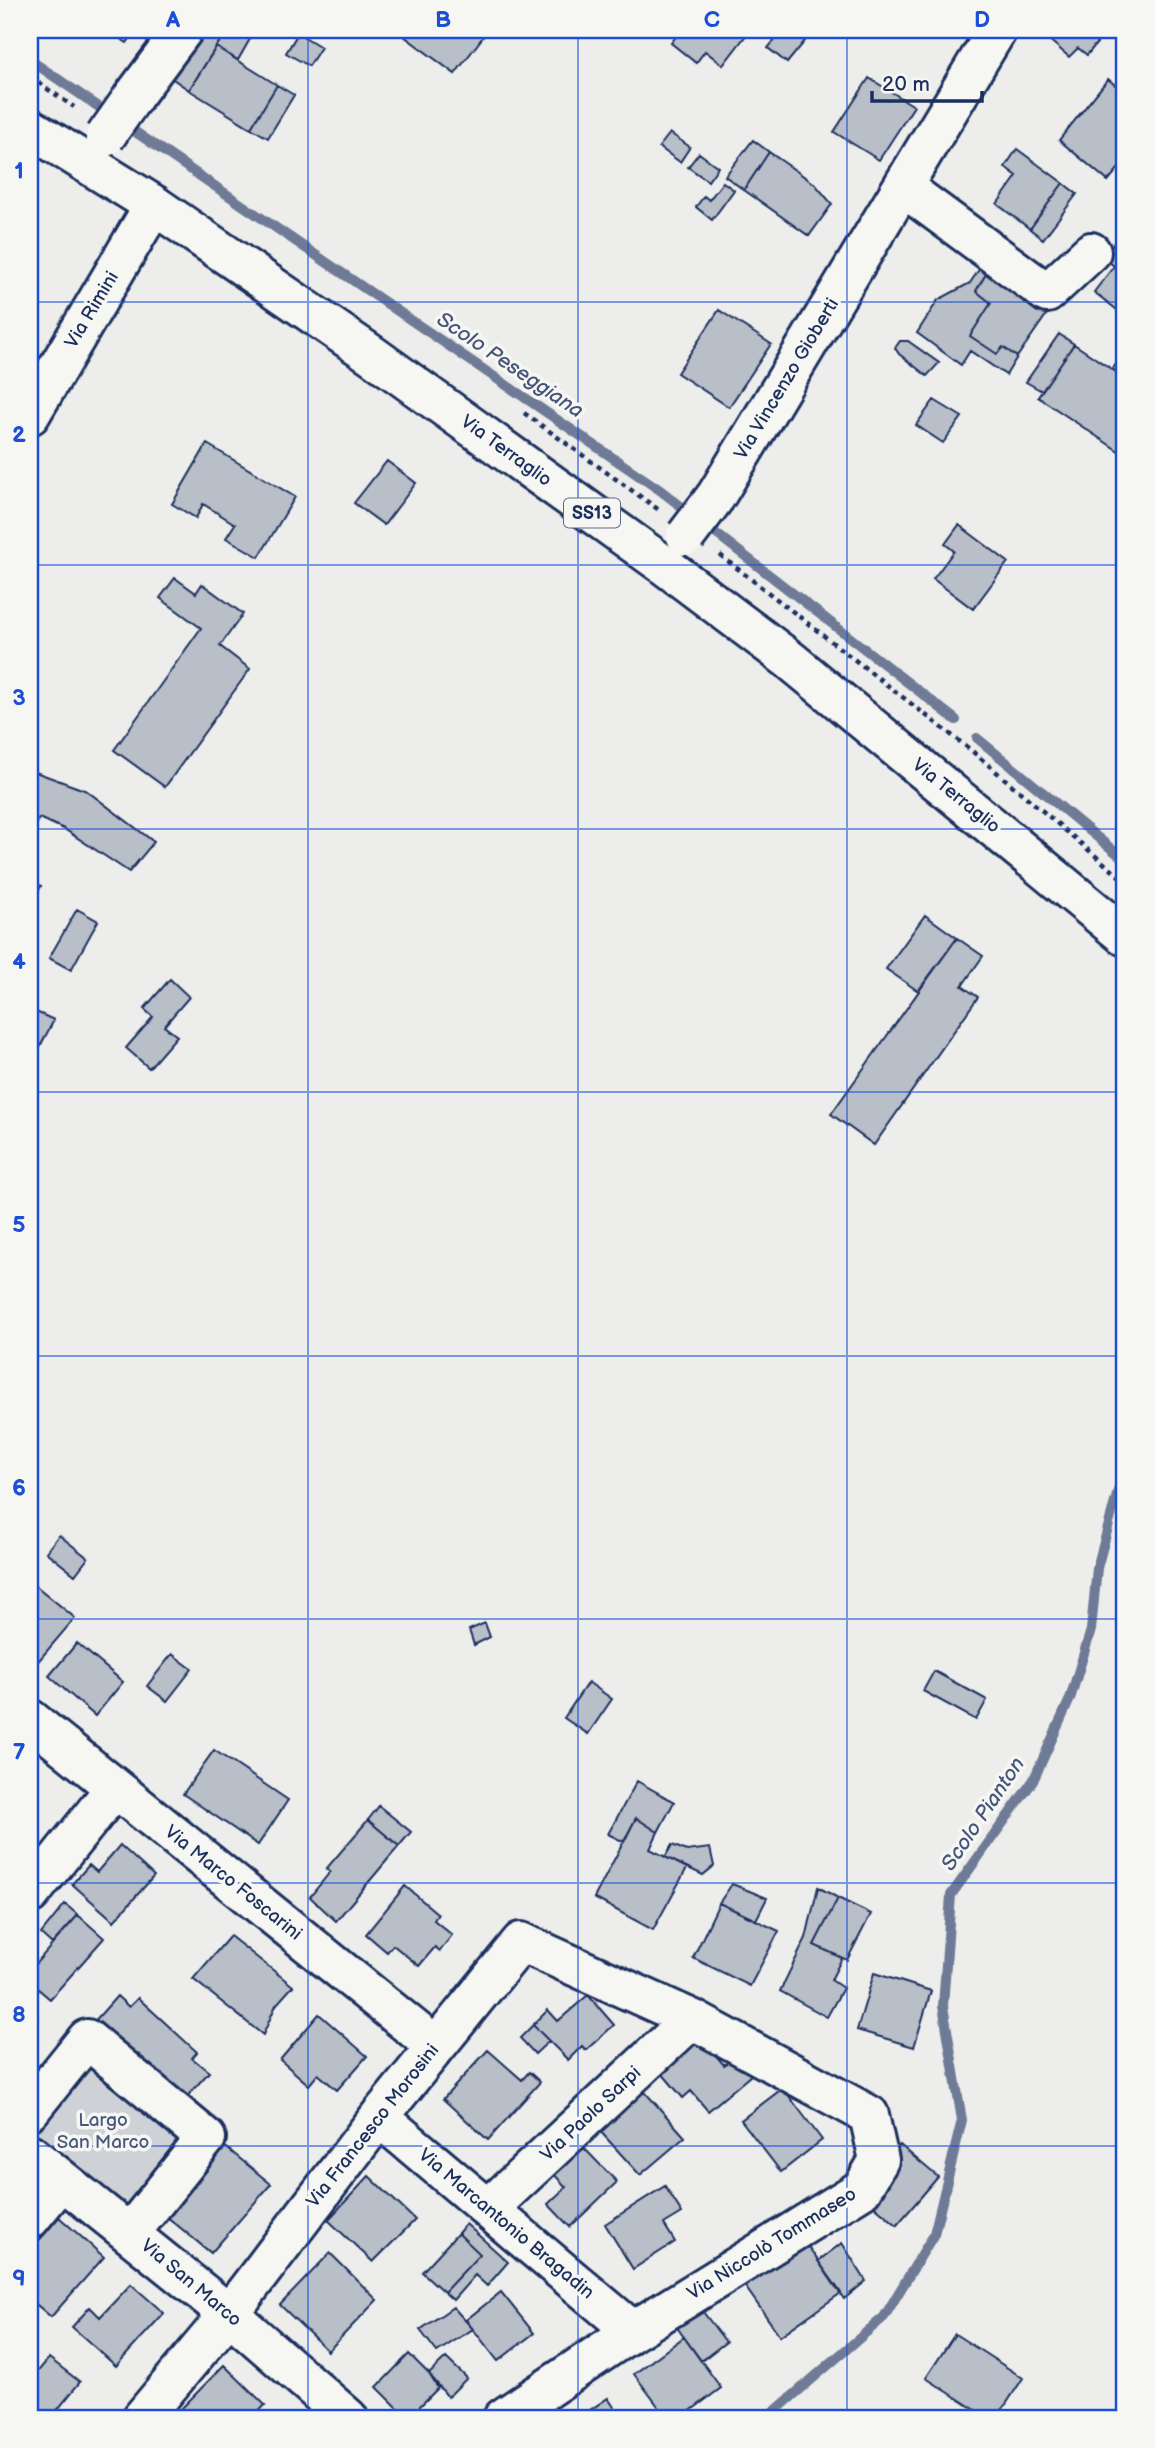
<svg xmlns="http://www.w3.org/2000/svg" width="1155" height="2448" font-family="'Balsamiq Sans',sans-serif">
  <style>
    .green { fill: #ced2d7; stroke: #74809a; stroke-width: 2 }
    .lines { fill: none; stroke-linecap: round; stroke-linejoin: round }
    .stream { stroke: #6e7a96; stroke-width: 10 }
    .building { fill: #b9bfc8; stroke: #1b2f5e; stroke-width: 2 }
    .street-casing { stroke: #1b2f5e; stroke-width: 44 }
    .primary-casing { stroke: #1b2f5e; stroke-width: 44 }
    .path { stroke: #1b2f5e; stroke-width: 4.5; stroke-dasharray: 5 5; stroke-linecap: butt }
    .street { stroke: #f6f6f2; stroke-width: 38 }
    .primary { stroke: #f6f6f2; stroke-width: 38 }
    .street-bridge-casing { stroke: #1b2f5e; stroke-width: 44; stroke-linecap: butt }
    .street-bridge { stroke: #f6f6f2; stroke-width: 38 }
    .grid { fill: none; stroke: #1d4ed8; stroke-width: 2; stroke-opacity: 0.55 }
    .labels { text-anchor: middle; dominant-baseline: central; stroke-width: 7; stroke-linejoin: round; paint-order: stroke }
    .shield { fill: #f6f6f2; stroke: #5d6b8a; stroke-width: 2 }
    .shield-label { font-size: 18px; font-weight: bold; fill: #1b2f5e }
    .street-label { font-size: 19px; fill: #1b2f5e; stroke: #f6f6f2 }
    .park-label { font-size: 19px; fill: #48587c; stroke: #f6f6f2 }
    .water-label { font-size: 21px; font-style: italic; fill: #44547a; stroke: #f6f6f2 }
    .neatline { fill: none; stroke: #1d4ed8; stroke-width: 2.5 }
    .grid-label { font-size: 23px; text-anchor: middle; font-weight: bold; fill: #1d4ed8 }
  </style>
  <rect width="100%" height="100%" fill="#edeeec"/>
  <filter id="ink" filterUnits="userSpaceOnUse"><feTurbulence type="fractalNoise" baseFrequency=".0143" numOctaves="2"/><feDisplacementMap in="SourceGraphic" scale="14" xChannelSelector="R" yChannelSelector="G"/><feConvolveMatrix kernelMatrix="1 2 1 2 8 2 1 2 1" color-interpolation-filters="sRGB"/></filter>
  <g filter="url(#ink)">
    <path class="green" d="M91,2058L192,2140L129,2215L30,2135V2132Z"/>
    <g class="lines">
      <path class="stream" d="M30,60L660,490L956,720
        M977,738L1125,860
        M767,2418L884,2317L934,2234L962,2120L943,2006L951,1895L1033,1781L1070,1699L1091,1630L1097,1568L1125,1465"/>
    </g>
    <path class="building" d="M106,30H136L127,43Z
      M199,30H227L189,90L170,77Z
      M227,30H236L250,39L238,60L216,47Z
      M408,30H488L455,74L404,36Z
      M681,30H750L723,65L705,51L696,63L671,43Z
      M783,30H789L805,41L787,63L768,48Z
      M1042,30H1125L1117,41L1106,32L1087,55L1078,48L1069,57L1040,32Z
      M298,33L321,47L309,66L286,53Z
      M216,47L277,85L251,128L189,90Z
      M869,78L914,106L879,160L834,132Z
      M1108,79L1125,93V161L1108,181L1059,140Z
      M277,85L294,95L268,138L251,128Z
      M670,133L690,147L680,162L659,147Z
      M753,140L769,152L744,190L725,176Z
      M1017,149L1063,183L1030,229L997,204L1017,176L1005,167Z
      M769,152L815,184L832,204L809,236L744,190Z
      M699,153L718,167L708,181L688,167Z
      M723,182L734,190L712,220L696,207L704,196L709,200Z
      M1063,183L1077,194L1043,239L1030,229Z
      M1122,232L1125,234V316L1094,292L1114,266L1103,257Z
      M984,262L990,267L976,291L991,303L970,336L997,354L1003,347L1017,357L1006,375L970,351L961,365L917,333L938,300L970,283Z
      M990,267L1051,308L1017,357L1003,347L997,354L970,336L991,303L976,291Z
      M719,310L771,344L729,407L677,373Z
      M1059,334L1074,344L1042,391L1026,382Z
      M900,341H908L939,363L927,376L899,354L895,348Z
      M1074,344L1125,378V446L1120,452L1038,397Z
      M1125,354V378L1112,369Z
      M934,400L962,417L943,443L916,425Z
      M207,444L295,497L259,557L226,538L235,524L203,504L196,518L172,504Z
      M387,461L416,483L384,525L354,503Z
      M959,525L1008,562L973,609L933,579L954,551L945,544Z
      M175,578L196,593L202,584L243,614L220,646L250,669L165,787L114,750L201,628L160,598Z
      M30,770L87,791L154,842L129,872L64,829L39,818L30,837Z
      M30,880L41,886L30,909Z
      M77,909L98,921L71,970L49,958Z
      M925,915L957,938L918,991L886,969Z
      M957,938L983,956L962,986L978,997L874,1145L831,1114Z
      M170,979L189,997L164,1026L177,1036L149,1068L126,1048L153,1017L144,1009Z
      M36,1012L54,1020L37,1052L30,1047V1024Z
      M59,1535L88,1558L75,1575L46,1552Z
      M30,1581L75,1618L35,1665L30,1660Z
      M485,1623L490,1637L474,1645L469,1630Z
      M77,1643L123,1682L95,1716L49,1676Z
      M172,1654L192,1669L167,1701L147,1686Z
      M934,1671L987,1700L976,1720L923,1691Z
      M588,1682L612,1699L588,1734L564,1718Z
      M214,1750L288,1800L258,1845L183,1794Z
      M637,1781L674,1802L658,1832L636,1818L624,1842L608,1834Z
      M379,1806L411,1832L399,1846L368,1820Z
      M636,1818L658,1832L650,1849L687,1868L653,1930L594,1898Z
      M368,1820L399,1846L336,1921L310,1897L330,1872L326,1869Z
      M120,1845L154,1876L114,1921L72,1884L89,1865L97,1872Z
      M672,1845L687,1851L710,1848L714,1866L703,1875L665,1857Z
      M732,1884L767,1898L756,1920L719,1903Z
      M405,1886L438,1914L434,1920L452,1935L440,1951L435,1947L419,1966L393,1945L387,1952L366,1934Z
      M818,1887L838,1898L814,1945L842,1958L831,1980L843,1988L827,2017L780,1991L806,1938Z
      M838,1898L871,1914L847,1960L814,1945Z
      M719,1903L779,1931L750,1986L693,1958Z
      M65,1904L78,1915L52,1944L41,1934Z
      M78,1915L104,1938L50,1999L30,1982V1970Z
      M230,1936L293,1986L276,2005L263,2035L193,1979Z
      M874,1973L931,1991L914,2047L857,2030Z
      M588,1995L614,2025L586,2050L582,2046L568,2060L533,2025L548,2010L558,2021Z
      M117,1996L129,2007L138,1998L197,2052L192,2058L209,2072L174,2111L85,2032Z
      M30,2013L38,2020L30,2031Z
      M319,2014L367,2056L337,2090L318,2074L309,2085L280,2060Z
      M533,2025L549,2041L535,2054L520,2038Z
      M701,2038L724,2065L735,2055L751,2075L708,2111L691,2091L683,2098L661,2072Z
      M488,2050L522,2080L529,2072L540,2082L488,2140L443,2099Z
      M783,2088L822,2140L781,2172L741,2120Z
      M644,2091L685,2137L640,2175L599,2130Z
      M212,2136L271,2184L211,2253L154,2206Z
      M578,2142L617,2182L570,2227L548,2204L566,2187L550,2170Z
      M900,2145L938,2177L897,2225L859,2193Z
      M369,2176L415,2220L373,2262L328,2220Z
      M665,2186L682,2213L664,2224L675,2242L633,2269L605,2224Z
      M59,2217L104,2257L51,2317L30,2299V2251Z
      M466,2224L508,2262L487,2286L475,2275L453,2300L444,2292L480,2254L458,2233Z
      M458,2233L480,2254L444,2292L422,2272Z
      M805,2242L841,2293L780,2336L744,2285Z
      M842,2243L866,2281L844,2299L818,2261Z
      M330,2253L377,2300L328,2351L280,2305Z
      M131,2284L164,2313L116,2366L72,2327L90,2307L100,2317Z
      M501,2292L534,2333L498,2361L466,2320Z
      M453,2307L473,2329L437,2352L420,2330Z
      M700,2308L726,2342L701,2361L676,2326Z
      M955,2334L1023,2378L997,2418H988L926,2378Z
      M684,2337L721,2388L681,2418H667L634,2374Z
      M409,2354L429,2374L438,2388L408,2418L377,2387Z
      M49,2358L80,2382L51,2418H30V2381Z
      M446,2358L467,2378L448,2397L429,2374Z
      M224,2365L265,2405L253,2418H189L180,2410Z
      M608,2398L621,2418H578Z"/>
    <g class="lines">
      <defs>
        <path id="street" d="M133,97L183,30
          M903,187L1047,293L1091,252
          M30,415L154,205
          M716,496L997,30
          M30,1719L435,2046
          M30,1894L115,1788
          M30,2110L87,2039L206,2138L130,2233
          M379,2117L633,2331
          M30,2154L229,2314L348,2418
          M489,2208L692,2019
          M30,2219L62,2180
          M142,2418L229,2314L379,2117L521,1942L692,2019L869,2115L879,2160L862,2189L633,2331L503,2418"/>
        <path id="primary" d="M30,128L154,205L372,355L664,565L790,660L1125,936"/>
      </defs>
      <use href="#street" class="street-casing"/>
      <use href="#primary" class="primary-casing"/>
      <path class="path" d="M30,77L74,107
        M524,413L659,510
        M720,555L972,751L1125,881"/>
      <use href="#street" class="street"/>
      <use href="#primary" class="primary"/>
      <defs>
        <path id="street-bridge" d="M105,137L133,97
          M686,536L716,496"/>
      </defs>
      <use href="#street-bridge" class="street-bridge-casing"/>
      <use href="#street-bridge" class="street-bridge"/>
    </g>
  </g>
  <path class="grid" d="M308,30V2418M578,30V2418M847,30V2418M30,302H1125M30,565H1125M30,829H1125M30,1092H1125M30,1356H1125M30,1619H1125M30,1883H1125M30,2146H1125"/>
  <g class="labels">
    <rect class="shield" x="564" y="498.5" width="56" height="29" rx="5"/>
    <g class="shield-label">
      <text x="592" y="513">SS13</text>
    </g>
    <g class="street-label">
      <text transform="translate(92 310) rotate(-59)">Via Rimini</text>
      <text transform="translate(787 379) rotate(-59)">Via Vincenzo Gioberti</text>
      <text transform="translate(506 451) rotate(36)">Via Terraglio</text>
      <text transform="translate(956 796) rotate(39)">Via Terraglio</text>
      <text transform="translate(233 1883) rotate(39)">Via Marco Foscarini</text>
      <text transform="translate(591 2114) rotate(-43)">Via Paolo Sarpi</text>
      <text transform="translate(373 2126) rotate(-52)">Via Francesco Morosini</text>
      <text transform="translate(506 2224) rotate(40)">Via Marcantonio Bragadin</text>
      <text transform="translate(772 2244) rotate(-32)">Via Niccolò Tommaseo</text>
      <text transform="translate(191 2283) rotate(40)">Via San Marco</text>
    </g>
    <g class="park-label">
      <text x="103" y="2120">Largo<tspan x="103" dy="22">San Marco</tspan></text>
    </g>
    <g class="water-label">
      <text transform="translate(510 365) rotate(34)">Scolo Peseggiana</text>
      <text transform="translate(983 1814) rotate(-56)">Scolo Pianton</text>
    </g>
  </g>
  <rect width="1155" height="2448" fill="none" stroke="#f6f6f2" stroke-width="77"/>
  <path d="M872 91v10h110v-10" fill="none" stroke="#1b2f5e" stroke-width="3.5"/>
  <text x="882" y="91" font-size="21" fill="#1b2f5e" stroke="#f6f6f2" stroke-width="5" paint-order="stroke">20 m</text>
  <rect x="38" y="38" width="1078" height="2372" class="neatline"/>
  <g class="grid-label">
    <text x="173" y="27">A</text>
    <text x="443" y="27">B</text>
    <text x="712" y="27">C</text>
    <text x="982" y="27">D</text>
    <text x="19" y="178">1</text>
    <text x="19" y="442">2</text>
    <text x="19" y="705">3</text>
    <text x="19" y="969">4</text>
    <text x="19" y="1232">5</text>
    <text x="19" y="1495">6</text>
    <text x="19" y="1759">7</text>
    <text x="19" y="2022">8</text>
    <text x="19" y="2286">9</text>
  </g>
</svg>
